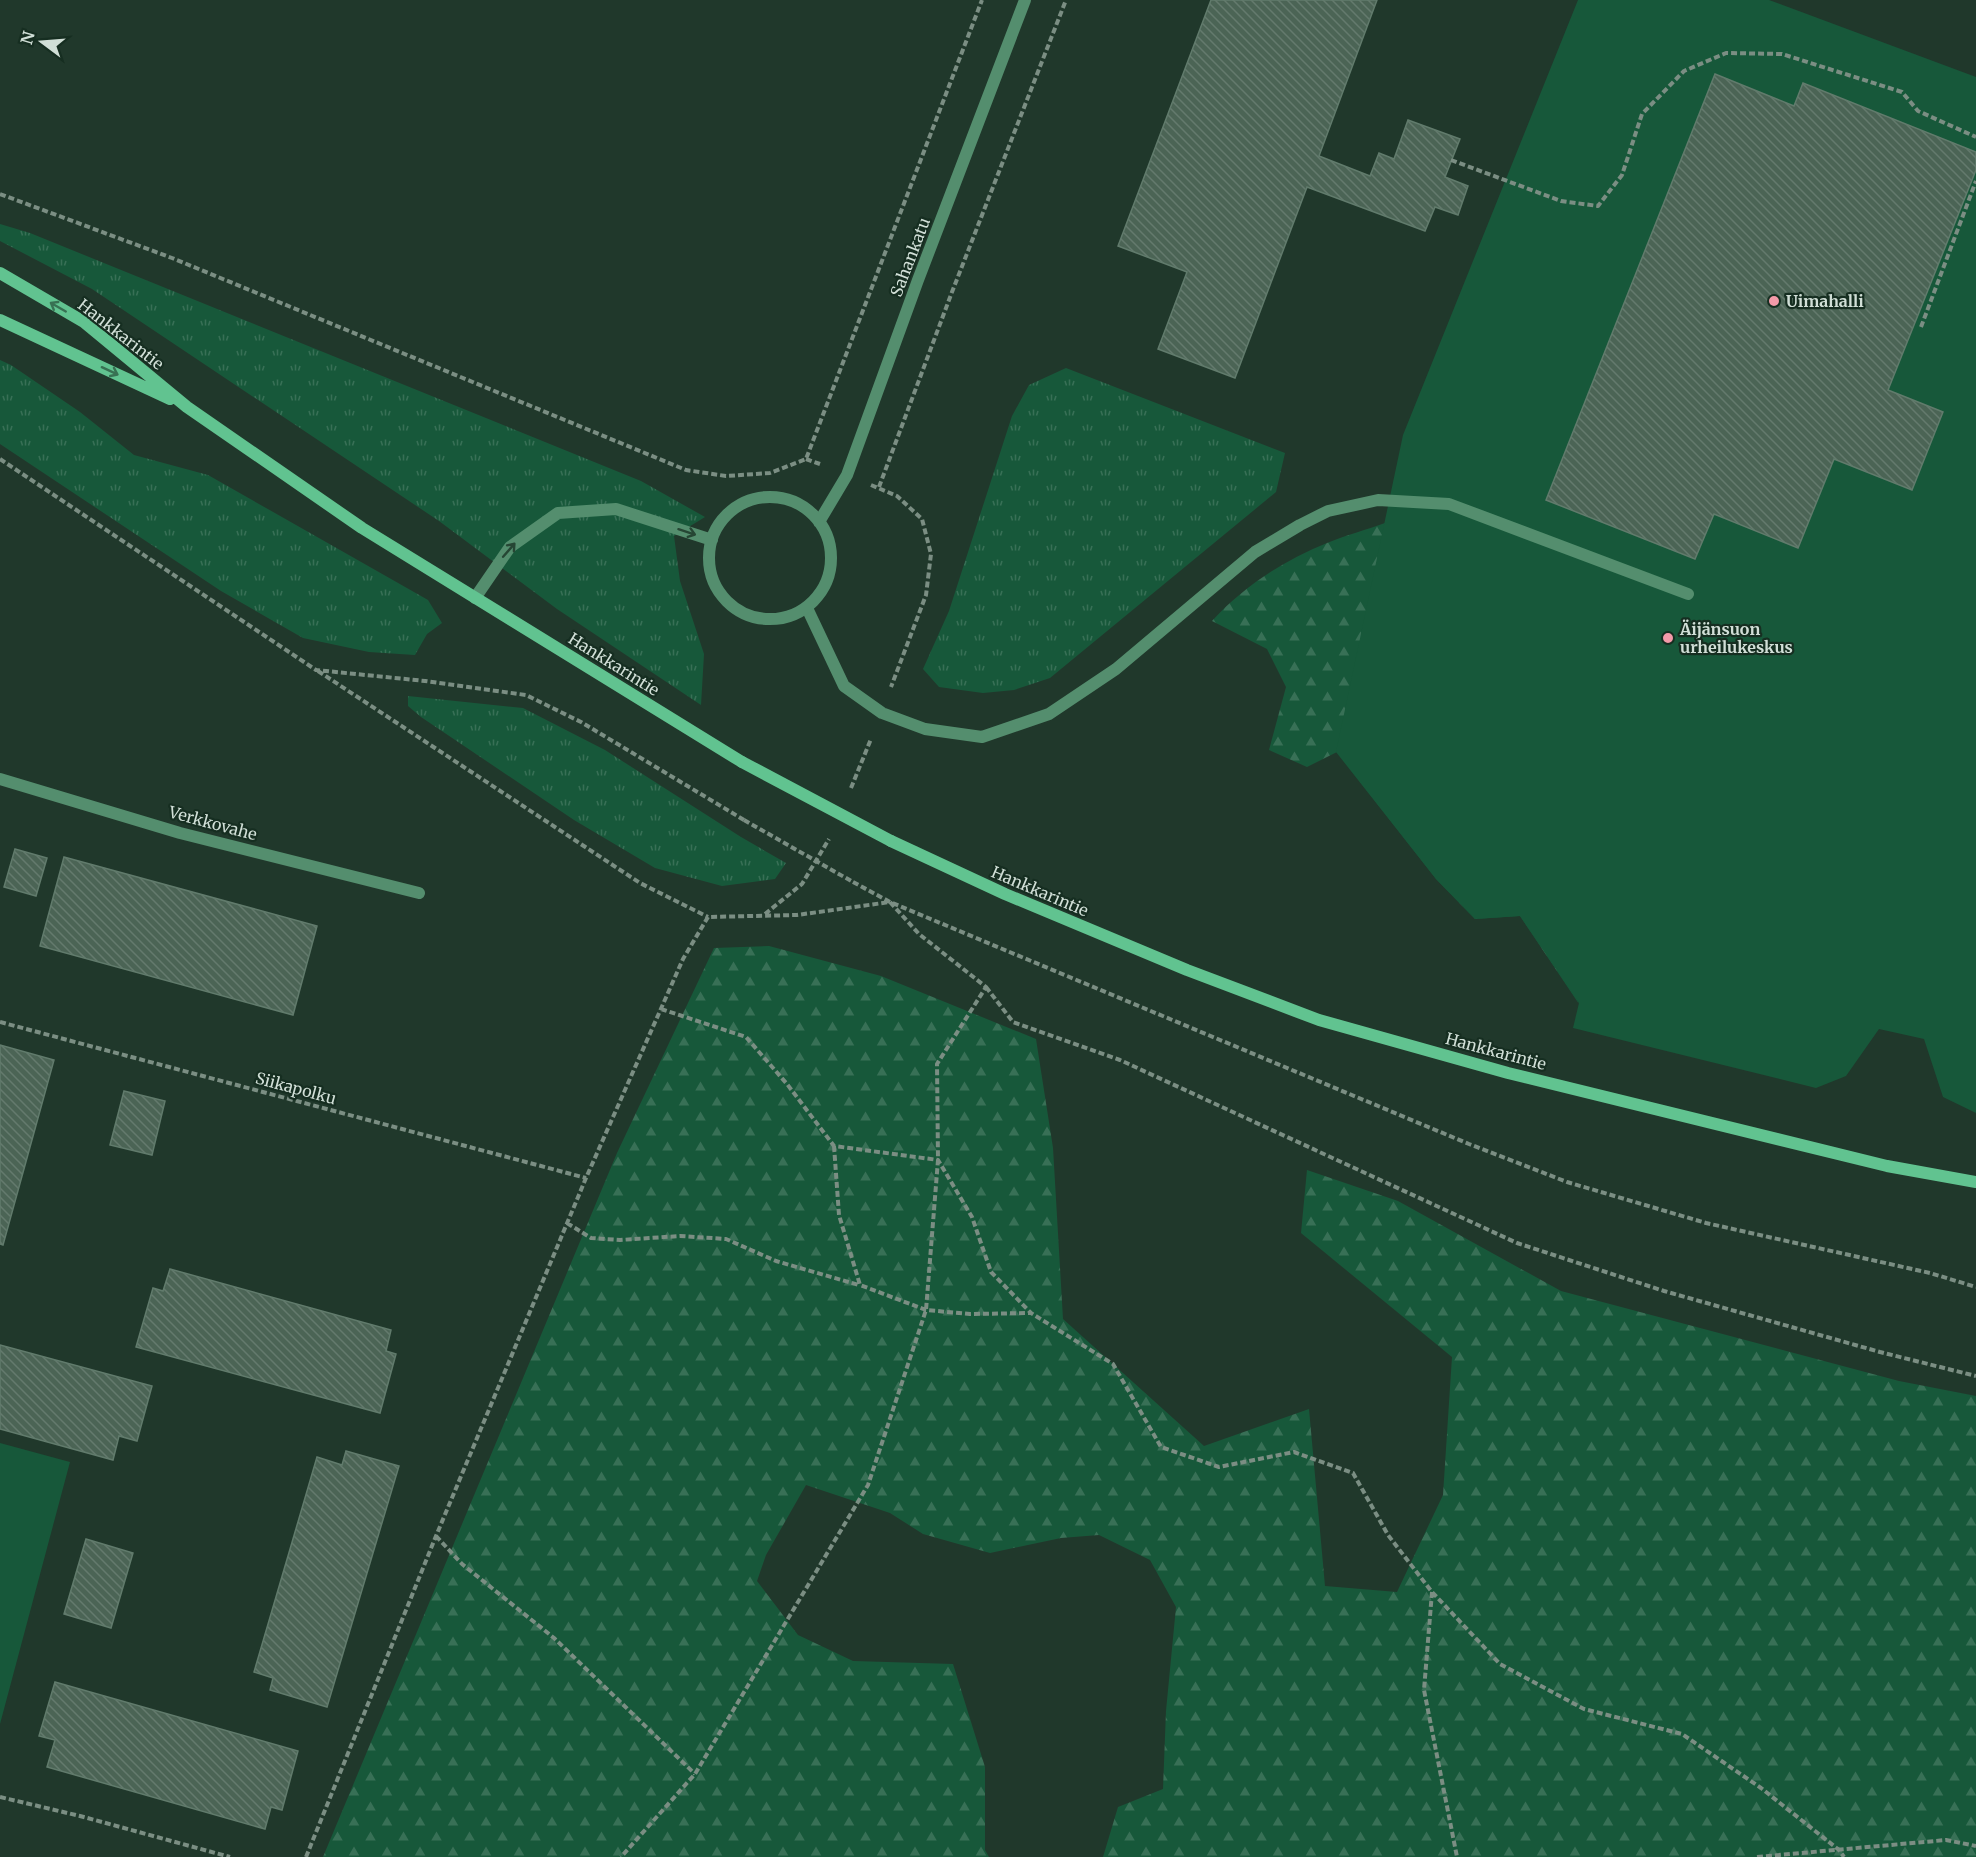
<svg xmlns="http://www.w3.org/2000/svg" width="1976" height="1857" font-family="Merriweather,serif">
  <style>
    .grass { fill: url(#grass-tufts) }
    .forest { fill: url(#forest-firs) }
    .green { fill: #17583a }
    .building { fill: url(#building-back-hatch); stroke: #617b6c; stroke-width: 1.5 }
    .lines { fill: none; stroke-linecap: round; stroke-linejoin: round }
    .path { stroke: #7b8e83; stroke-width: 4; stroke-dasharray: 6 3; stroke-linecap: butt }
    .lane { stroke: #548e6e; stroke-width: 12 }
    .street { stroke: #548e6e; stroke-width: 12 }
    .secondary { stroke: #61c390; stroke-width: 12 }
    .path-bridge { stroke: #7b8e83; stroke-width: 4; stroke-dasharray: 6 3; stroke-linecap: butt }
    .secondary-bridge { stroke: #61c390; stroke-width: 12 }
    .oneway { stroke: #387153 }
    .oneway2 { stroke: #264634 }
    .poi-dot { fill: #f39aa9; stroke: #162e21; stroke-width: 2 }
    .labels { text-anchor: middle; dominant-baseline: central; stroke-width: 4.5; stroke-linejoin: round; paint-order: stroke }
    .street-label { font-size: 16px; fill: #d1dfd7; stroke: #162e21 }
    .poi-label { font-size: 16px; font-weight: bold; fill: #d1dfd7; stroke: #162e21; text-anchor: start }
  </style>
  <defs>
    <pattern id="grass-tufts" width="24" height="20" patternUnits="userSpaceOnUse" patternTransform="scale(1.5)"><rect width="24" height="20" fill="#17583a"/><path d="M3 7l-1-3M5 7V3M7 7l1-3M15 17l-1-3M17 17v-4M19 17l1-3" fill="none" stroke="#387056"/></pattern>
    <pattern id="forest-firs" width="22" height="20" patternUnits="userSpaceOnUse" patternTransform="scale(1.5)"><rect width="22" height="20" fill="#17583a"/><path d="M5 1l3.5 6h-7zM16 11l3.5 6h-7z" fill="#387056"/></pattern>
    <pattern id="building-back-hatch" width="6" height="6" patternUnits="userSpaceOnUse" patternTransform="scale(1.5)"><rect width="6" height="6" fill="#4b6455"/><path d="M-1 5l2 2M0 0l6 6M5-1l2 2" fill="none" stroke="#647a6d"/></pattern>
  </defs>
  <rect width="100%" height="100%" fill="#20382b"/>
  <path class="grass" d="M0,224L30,233L641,481L705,517L674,536L680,581L704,654L701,705L557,609L439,521L92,289L0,241Z
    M0,360L11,365L80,412L134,455L208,475L428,600L442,623L427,634L415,655L369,652L303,638L221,591L0,444Z
    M1066,368L1285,453L1276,492L1050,678L1014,690L983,693L939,687L923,669L949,611L1012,416L1029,385Z
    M408,696L523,708L605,750L741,837L786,863L775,879L722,886L655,868L574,820L421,717L408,706Z"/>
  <path class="forest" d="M1385,523L1579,1004L1520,916L1475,919L1436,879L1337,752L1307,767L1269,750L1286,687L1267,649L1212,621C1243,587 1284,560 1327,543C1346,535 1366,530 1385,523Z
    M769,946L881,976L1036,1039L1053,1148L1063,1319L1204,1446L1309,1409L1325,1586L1397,1592L1443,1495L1452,1357L1301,1233L1307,1170L1398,1201L1561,1291L1899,1381L1976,1396V1857H1103L1118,1807L1163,1789L1166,1711L1176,1607L1150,1560L1099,1535L1061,1538L990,1553L923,1534L890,1513L806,1485L766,1555L757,1581L798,1635L853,1661L953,1664L985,1767V1850L989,1857H323L617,1153L714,948Z"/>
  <path class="green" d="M1578,0H1769L1976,77V1113L1943,1097L1924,1039L1879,1029L1846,1076L1816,1088L1573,1028L1579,1003L1520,916L1475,919L1436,879L1336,752L1403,435Z
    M0,1443L70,1462L0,1724Z"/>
  <path class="building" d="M1211,0H1377L1319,156L1370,176L1379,153L1394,159L1408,120L1460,139L1445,177L1468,186L1458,215L1435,207L1425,231L1307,187L1235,378L1158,349L1187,272L1118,246Z
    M1715,74L1794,106L1803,83L1976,152V170L1888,390L1943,412L1912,490L1834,459L1798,548L1714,514L1695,559L1546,500Z
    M15,849L47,858L36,896L4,887Z
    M64,857L317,926L293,1015L40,946Z
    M0,1045L54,1060L3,1245L0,1244Z
    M124,1091L165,1101L152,1155L110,1145Z
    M170,1269L391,1330L386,1351L396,1354L380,1413L136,1347L153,1288L163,1291Z
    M0,1345L152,1386L137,1441L119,1436L113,1460L0,1429Z
    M346,1451L399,1466L327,1707L270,1690L273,1678L254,1672L317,1457L342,1465Z
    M86,1539L133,1553L111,1628L64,1614Z
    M55,1682L298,1751L282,1810L271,1807L265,1829L47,1767L55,1740L39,1736Z"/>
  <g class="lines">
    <path class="path" d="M1451,160L1561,201L1598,206L1622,175L1642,114L1684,71L1726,53L1782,54L1902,92L1918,111L1976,137
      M0,194L172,258L686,470L726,476L770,473L806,459L982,0
      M1921,327L1976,181
      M0,459L316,670L425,681L526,695L581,722L744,820
      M806,459L820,464
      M871,485L897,496L922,519L931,554L926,595L891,687
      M879,487L952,292L1066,0
      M318,671L640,883L708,917
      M851,788L871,739
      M853,882L890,902L1469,1144L1567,1182L1706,1223L1930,1273L1976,1287
      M765,914L802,884L829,839
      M986,987L1013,1022L1120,1060L1517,1243L1664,1291L1880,1352L1976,1376
      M661,1009L746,1037L787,1084L834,1146L938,1160L972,1217L991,1272L1031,1313L1113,1364L1161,1447L1219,1467L1294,1452L1353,1473L1388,1535L1432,1592L1500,1664L1584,1709L1682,1734L1761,1788L1839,1850L1844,1857
      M0,1022L586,1178
      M834,1146L839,1215L860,1285L926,1310L970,1314L1030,1313
      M567,1223L591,1238L620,1240L680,1236L726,1239L776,1261L859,1285
      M436,1536L462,1564L554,1638L695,1774
      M1432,1592L1424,1690L1457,1857
      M0,1797L80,1816L230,1857
      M306,1857L436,1536L586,1178L683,959L708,917L797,915L890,902L919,934L986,987L937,1064L938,1160L926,1310L868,1485L695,1774L621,1857
      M1757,1857L1946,1840L1976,1846"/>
    <path class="lane" d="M807,608L844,686L882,713L925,729L982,737L1049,714L1116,669L1255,552L1300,525L1328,511L1378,500L1449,504L1688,594
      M0,779L180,833L419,893"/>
    <path class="street" d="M709 558a61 61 0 1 1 122 0a61 61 0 1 1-122 0Z
      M819,522L847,475L918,280L1025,0
      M475,598L510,547L558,513L616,509L712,540"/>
    <path class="secondary" d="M0,273L84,322L187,407L362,528L742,762
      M0,320L170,399
      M891,841L1005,894L1187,970L1319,1020L1508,1073L1887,1166L1976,1182"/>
    <path class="path-bridge" d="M744,820L853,882"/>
    <path class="secondary-bridge" d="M742,762L891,841"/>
  </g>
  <defs><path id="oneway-shaft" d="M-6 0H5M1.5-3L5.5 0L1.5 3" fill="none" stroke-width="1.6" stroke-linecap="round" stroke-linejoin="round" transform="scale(1.5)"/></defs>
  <g class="oneway">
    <use href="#oneway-shaft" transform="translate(58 307) rotate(-150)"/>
    <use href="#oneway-shaft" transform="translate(110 371) rotate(25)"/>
  </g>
  <g class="oneway2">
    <use href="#oneway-shaft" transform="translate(687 532) rotate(18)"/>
    <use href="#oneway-shaft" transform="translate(509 550) rotate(-49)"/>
  </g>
  <g class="poi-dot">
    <circle cx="1774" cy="301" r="6"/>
    <circle cx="1668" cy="638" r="6"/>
  </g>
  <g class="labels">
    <g class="street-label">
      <text transform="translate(910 257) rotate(-69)">Sahankatu</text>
      <text transform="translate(121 334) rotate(38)">Hankkarintie</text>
      <text transform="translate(614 664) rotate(32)">Hankkarintie</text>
      <text transform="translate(213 823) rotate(15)">Verkkovahe</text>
      <text transform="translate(1040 891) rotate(23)">Hankkarintie</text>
      <text transform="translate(1496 1051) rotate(15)">Hankkarintie</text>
      <text transform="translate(296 1088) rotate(15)">Siikapolku</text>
    </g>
    <g class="poi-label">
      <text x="1786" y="301">Uimahalli</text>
      <text x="1680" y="629">Äijänsuon<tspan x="1680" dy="18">urheilukeskus</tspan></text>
    </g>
  </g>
  <g transform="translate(42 42) rotate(286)" stroke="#162e21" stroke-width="4.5" paint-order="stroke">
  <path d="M0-4.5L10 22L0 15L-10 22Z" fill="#d1dfd7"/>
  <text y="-9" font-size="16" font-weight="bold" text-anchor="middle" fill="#d1dfd7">N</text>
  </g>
</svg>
